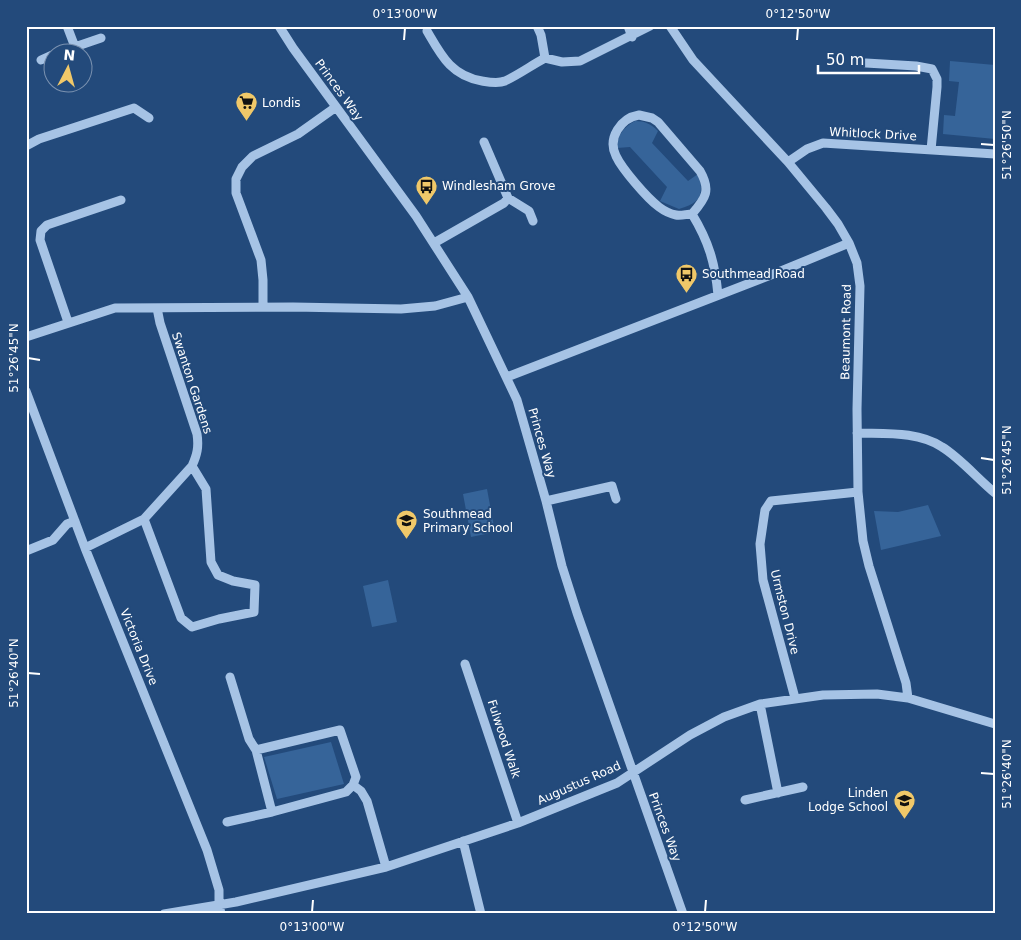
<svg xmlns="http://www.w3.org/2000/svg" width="1021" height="940" font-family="'DejaVu Sans',sans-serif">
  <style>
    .green { fill: #366499 }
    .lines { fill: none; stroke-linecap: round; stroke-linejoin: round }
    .minor { stroke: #a6c3e5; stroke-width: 9 }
    .ticks { fill: none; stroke: #fff; stroke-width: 2 }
    .labels { text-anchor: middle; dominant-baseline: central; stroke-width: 4; stroke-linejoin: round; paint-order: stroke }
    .street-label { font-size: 12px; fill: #fff; stroke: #234a7b }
    .poi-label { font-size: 12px; fill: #fff; stroke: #234a7b; text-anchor: start }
    .neatline { fill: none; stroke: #fff; stroke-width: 2 }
    .ticks-label { font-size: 12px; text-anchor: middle; fill: #fff }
  </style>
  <rect width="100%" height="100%" fill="#234a7b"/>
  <path class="green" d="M950,61L995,65V139L943,134L944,115L955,116L959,82L949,81Z
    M635,121C645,121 651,124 658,131L652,143L688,181L698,174C705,195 700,203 679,209L660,201L667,187L630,147L617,148C618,134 623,128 635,121Z
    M487,489L495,532L471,537L463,494Z
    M928,505L941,536L881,550L874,511L898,512Z
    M388,580L397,622L372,627L363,586Z
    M331,742L344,784L277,799L264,757Z"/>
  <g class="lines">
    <path class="minor" d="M67,26L75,47
      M279,26L293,48L416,216L468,297L517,400L546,501L562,566L577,613L683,914
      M537,26L541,35L545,58
      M628,26L632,37
      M670,26L693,60L788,162L826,208L838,224L849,243L857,263L860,286L857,409L858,492L863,541L869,566L906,683L908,698
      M427,31C441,55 451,76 482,81C488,82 498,84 505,81C518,75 532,65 545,58L562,62L580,61L650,26
      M60,52L101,38
      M41,60L52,55
      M866,63L916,66L932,69L937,79V87L931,150
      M639,115L652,118L658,122L700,171C711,190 706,198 692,214C687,214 681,216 676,215C671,214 663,210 659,207C647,198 622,169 616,156C607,138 621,118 639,115Z
      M484,142L508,198
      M26,146L39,139L134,108L149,118
      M788,162L807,149L823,143L995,154
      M692,214C709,242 715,263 718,295
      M434,243L504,203L508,198L529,211L533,221
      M263,307V280L261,260L236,193V179L242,167L253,156L298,134L336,107
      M68,322L40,240L41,231L47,225L121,200
      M26,337L115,308L293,307L401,309L435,306L468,297
      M507,377L781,271L849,243
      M26,391L85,548L207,850L219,890V904L221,914
      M857,433C884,434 918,431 942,447C959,457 979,480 995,493
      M546,501L612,486L616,499
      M144,519L181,618L192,627L219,619L254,612L255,585L233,581L218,575L211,562L206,489L192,466
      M85,548L144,519L192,466C197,455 199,447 197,434L160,323L157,308
      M26,551L53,540L67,524L75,521
      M465,664L518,823
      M230,677L249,739L256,750L340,730L356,777L353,785L361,791L367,801L386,867
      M795,698L763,580L760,544L765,510L771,501L858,492
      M760,704L778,793
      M256,750L272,812L346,792L353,785
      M745,800L803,787
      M227,822L272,812
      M463,841L481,914
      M164,914L236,902L386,867L518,823L617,783L690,735L724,717L760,704L823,695L877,694L908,698L995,724"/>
  </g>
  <path class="ticks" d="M404,40L405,28M797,40L798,28M981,144L994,145M28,358L40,360M981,458L994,460M28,673L40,674M981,773L994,774M312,912L313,900M705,912L706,900"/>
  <defs>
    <symbol id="supermarket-pin" viewBox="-11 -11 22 30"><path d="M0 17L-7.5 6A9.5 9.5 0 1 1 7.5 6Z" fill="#f0c869" stroke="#234a7b"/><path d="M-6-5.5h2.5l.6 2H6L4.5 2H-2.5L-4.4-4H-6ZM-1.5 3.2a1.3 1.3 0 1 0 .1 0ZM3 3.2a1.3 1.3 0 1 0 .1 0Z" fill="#111"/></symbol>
    <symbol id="bus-pin" viewBox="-11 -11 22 30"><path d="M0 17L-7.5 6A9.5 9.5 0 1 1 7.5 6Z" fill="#f0c869" stroke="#234a7b"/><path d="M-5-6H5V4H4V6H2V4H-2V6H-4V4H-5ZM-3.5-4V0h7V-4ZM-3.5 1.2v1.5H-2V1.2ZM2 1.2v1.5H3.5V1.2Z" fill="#111"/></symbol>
    <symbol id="school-pin" viewBox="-11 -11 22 30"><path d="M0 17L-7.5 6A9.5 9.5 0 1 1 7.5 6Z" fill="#f0c869" stroke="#234a7b"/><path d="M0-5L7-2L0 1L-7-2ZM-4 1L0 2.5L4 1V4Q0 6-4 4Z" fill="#111"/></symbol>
  </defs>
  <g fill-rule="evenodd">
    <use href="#supermarket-pin" x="234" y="90" width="25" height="34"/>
    <use href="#bus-pin" x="414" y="174" width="25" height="34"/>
    <use href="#bus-pin" x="674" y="262" width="25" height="34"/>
    <use href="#school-pin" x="394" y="508" width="25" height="34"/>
    <use href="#school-pin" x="892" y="788" width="25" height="34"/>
  </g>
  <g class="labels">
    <g class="street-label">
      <text transform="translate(339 90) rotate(54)">Princes Way</text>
      <text transform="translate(873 134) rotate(3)">Whitlock Drive</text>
      <text transform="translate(846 332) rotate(-89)">Beaumont Road</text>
      <text transform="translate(192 383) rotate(72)">Swanton Gardens</text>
      <text transform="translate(542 443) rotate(74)">Princes Way</text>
      <text transform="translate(785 612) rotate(76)">Urmston Drive</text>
      <text transform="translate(139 647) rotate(68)">Victoria Drive</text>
      <text transform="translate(504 739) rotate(72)">Fulwood Walk</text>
      <text transform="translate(579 783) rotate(-24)">Augustus Road</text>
      <text transform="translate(665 827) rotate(70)">Princes Way</text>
    </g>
    <g class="poi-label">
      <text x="262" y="103">Londis</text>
      <text x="442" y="186">Windlesham Grove</text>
      <text x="702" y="274">Southmead Road</text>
      <text x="423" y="514">Southmead<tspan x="423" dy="14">Primary School</tspan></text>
      <text x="888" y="793" text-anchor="end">Linden<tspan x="888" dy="14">Lodge School</tspan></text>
    </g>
  </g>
  <rect width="1021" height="940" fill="none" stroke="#234a7b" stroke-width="55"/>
  <g transform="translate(68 68) rotate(6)"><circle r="24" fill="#234a7b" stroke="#7b92b0"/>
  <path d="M0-4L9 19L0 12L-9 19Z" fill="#f0c869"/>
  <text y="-8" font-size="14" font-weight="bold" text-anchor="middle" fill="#ffffff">N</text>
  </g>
  <path d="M818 65v8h101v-8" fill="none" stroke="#ffffff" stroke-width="2.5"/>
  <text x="826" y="65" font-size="15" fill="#ffffff" stroke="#234a7b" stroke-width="4" paint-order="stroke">50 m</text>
  <rect x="28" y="28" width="966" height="884" class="neatline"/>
  <g class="ticks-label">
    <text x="405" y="18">0°13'00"W</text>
    <text x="798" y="18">0°12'50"W</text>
    <text transform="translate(1007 145) rotate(-90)" y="4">51°26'50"N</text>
    <text transform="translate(14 358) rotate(-90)" y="4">51°26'45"N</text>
    <text transform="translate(1007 460) rotate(-90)" y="4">51°26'45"N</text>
    <text transform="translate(14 673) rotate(-90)" y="4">51°26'40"N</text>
    <text transform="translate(1007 774) rotate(-90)" y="4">51°26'40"N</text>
    <text x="312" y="931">0°13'00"W</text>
    <text x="705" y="931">0°12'50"W</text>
  </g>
</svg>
